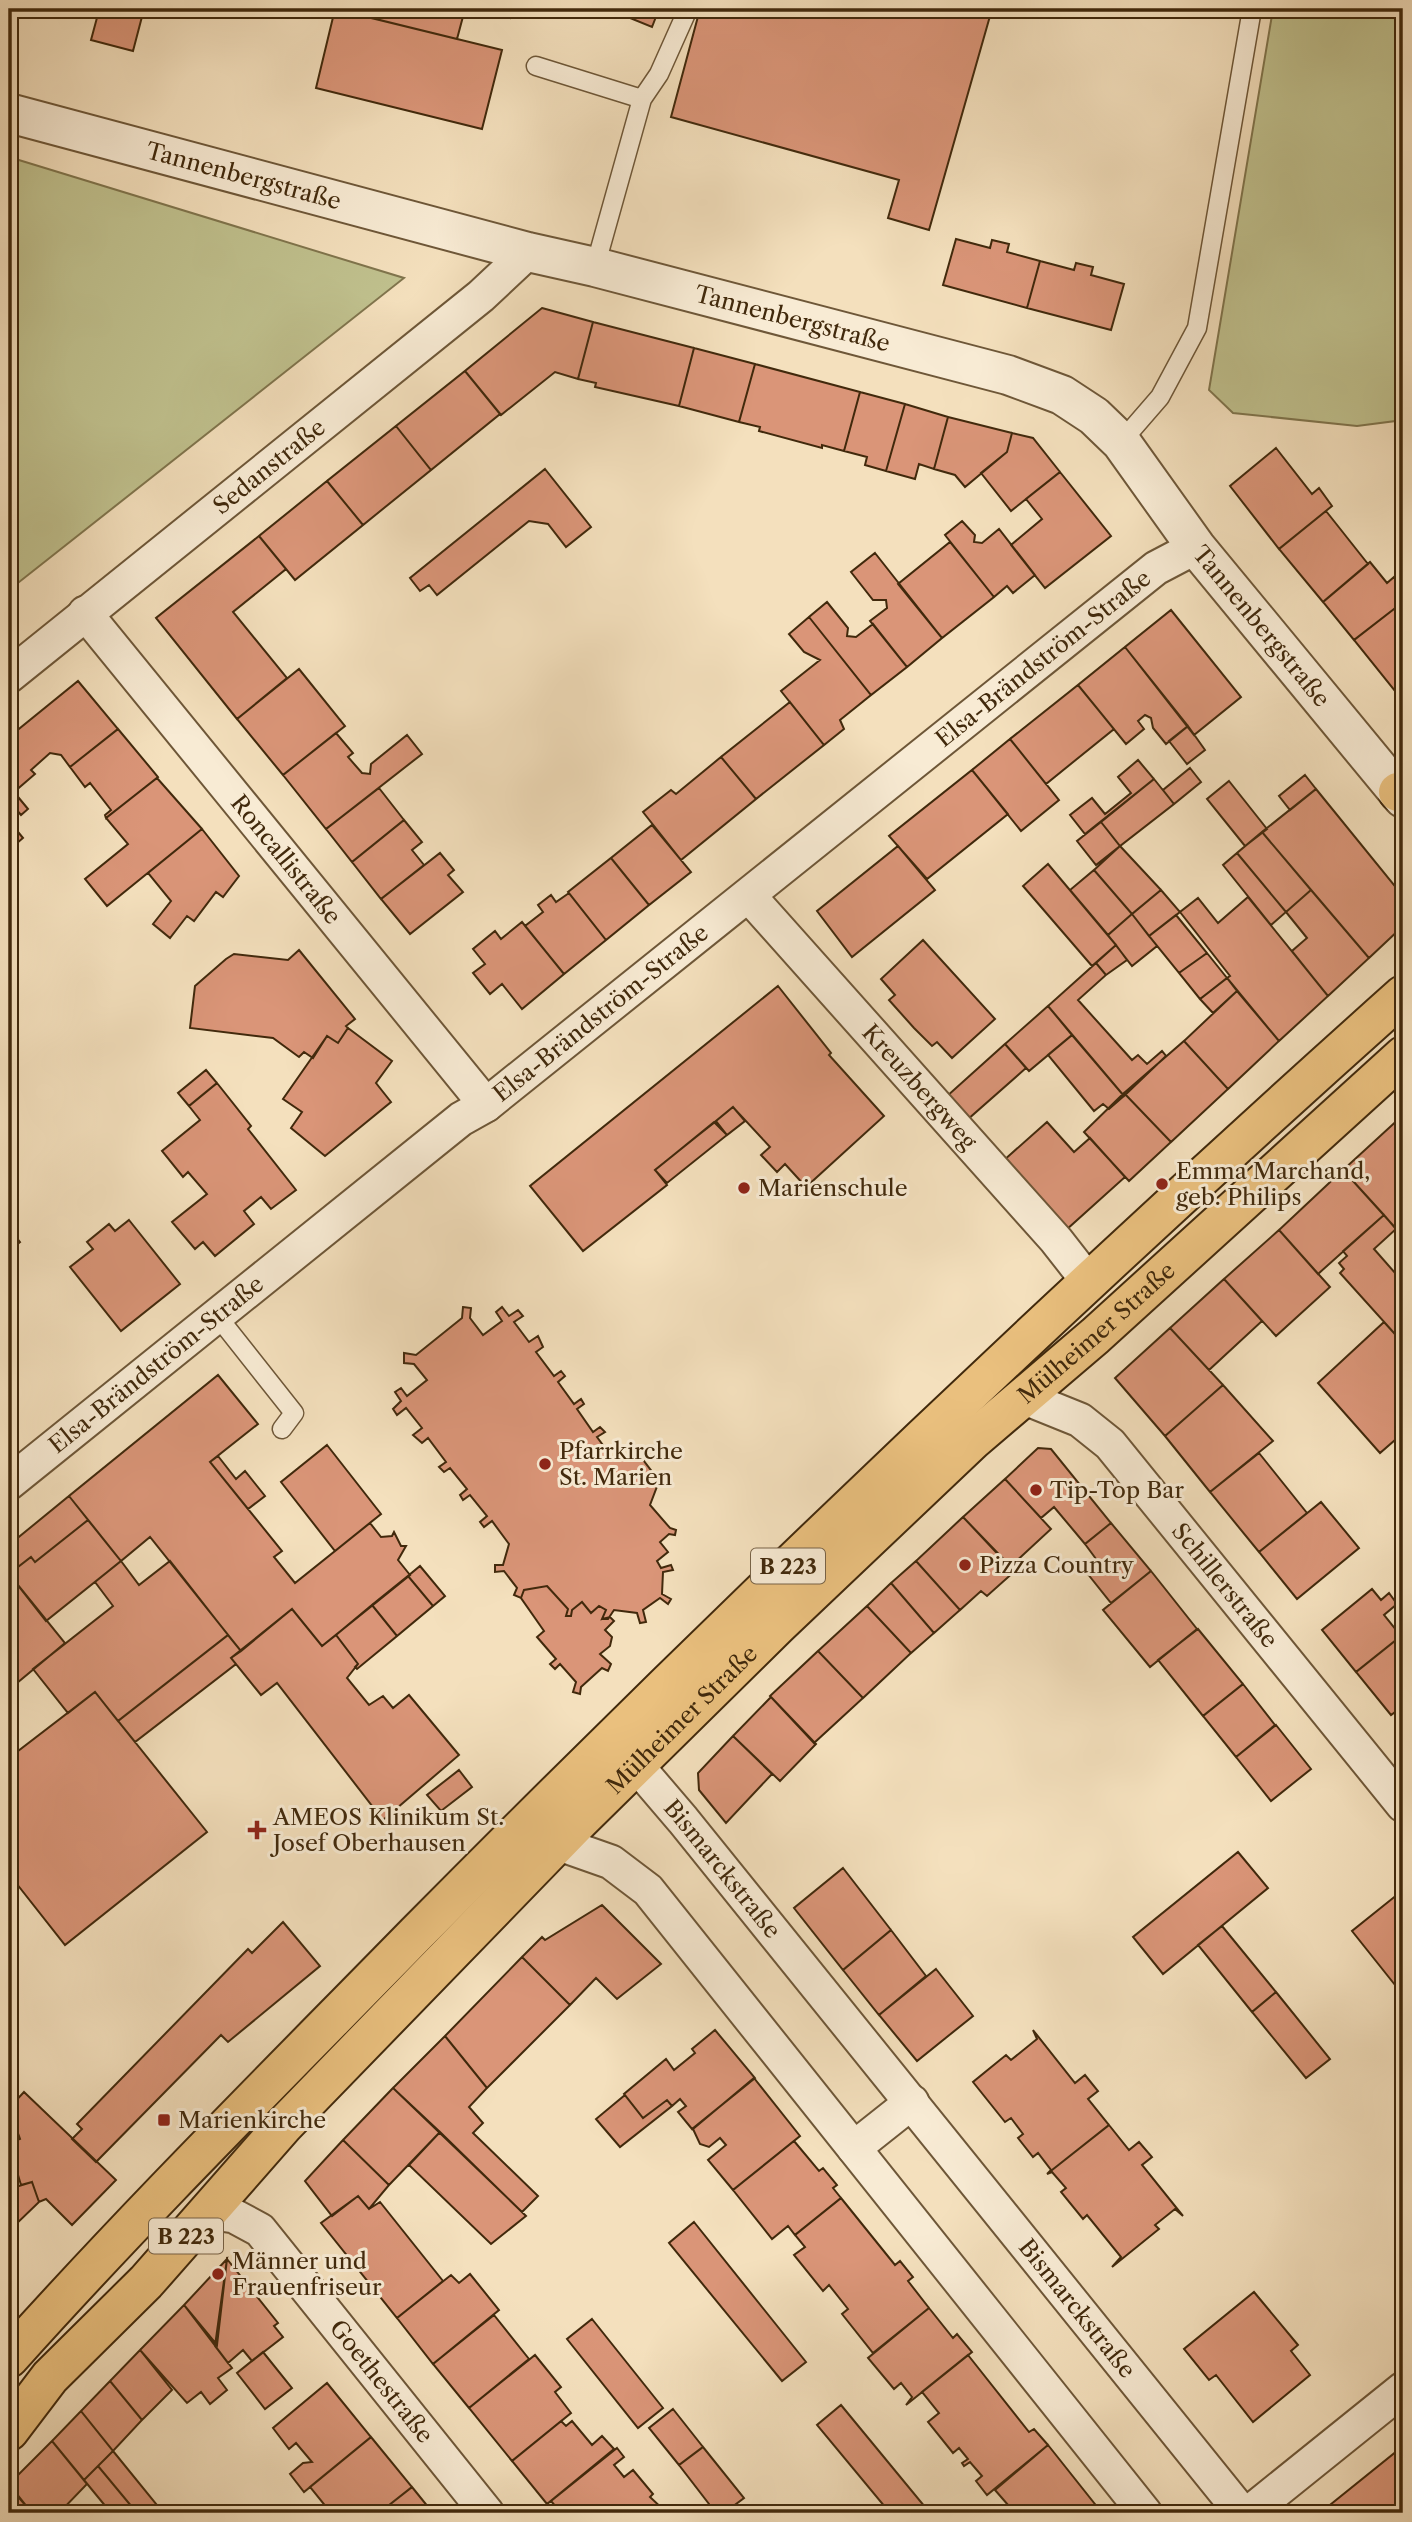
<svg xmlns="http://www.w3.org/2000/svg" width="1412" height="2522" font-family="'Libre Caslon Text',serif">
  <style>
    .green { fill: #c0c18e; stroke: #80754d; stroke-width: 2 }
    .building { fill: #da9578; stroke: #41290c; stroke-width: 2 }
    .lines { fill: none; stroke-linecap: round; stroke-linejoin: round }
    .service-casing { stroke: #6e5738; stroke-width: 21 }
    .minor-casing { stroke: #6e5738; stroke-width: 37 }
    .tertiary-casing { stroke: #6e5738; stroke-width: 42 }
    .primary-casing { stroke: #41290c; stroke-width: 42 }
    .service { stroke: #f8ebd4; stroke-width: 18 }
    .minor { stroke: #f8ebd4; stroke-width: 33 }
    .tertiary { stroke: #f8ebd4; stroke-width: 38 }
    .primary { stroke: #eac07e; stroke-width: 38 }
    .poi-dot { fill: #8f2418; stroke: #f8ebd4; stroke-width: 2.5 }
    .labels { text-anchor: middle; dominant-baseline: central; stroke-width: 6; stroke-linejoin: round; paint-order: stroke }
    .shield { fill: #f8ebd4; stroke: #786348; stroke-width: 2 }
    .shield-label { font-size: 21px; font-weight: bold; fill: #41290c }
    .street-label { font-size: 23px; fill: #41290c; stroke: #f8ebd4 }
    .poi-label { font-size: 23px; fill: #41290c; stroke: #f8ebd4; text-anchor: start }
  </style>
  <rect width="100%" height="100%" fill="#f4e0bd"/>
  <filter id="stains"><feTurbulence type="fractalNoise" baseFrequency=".00286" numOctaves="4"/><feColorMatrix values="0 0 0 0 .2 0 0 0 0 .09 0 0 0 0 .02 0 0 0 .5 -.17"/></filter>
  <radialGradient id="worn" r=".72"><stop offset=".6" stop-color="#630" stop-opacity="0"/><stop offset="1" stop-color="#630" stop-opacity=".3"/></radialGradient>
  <path class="green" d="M1273,9H1403V420L1357,426L1233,413L1209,390Z
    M9,157L404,278L9,590Z"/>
  <path class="building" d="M80,9H144L133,51L91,40L98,14Z
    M335,9L502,50L482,129L316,88Z
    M369,9H465L457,39L367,17Z
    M474,9H512L510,18Z
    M608,9H659L652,27Z
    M700,9H992L929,230L888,218L899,180L671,117Z
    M956,239L990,248L992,240L1009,244L1007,252L1040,261L1027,308L943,285Z
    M1040,261L1074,270L1076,263L1093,267L1091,275L1124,284L1111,330L1027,308Z
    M542,308L593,322L578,379L555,372L501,415L465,371Z
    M593,322L694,348L679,406L595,387L596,383L578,379Z
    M694,348L755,364L739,422L679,406Z
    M755,364L860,392L844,451L822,445V448L759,431L760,427L739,422Z
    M465,371L500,414L431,470L396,426Z
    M860,392L905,404L886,471L865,465L867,457L844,451Z
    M905,404L948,417L934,469L919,464L915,479L886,471Z
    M948,417L1012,433L1007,452L965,487L955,475L934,469Z
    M396,426L431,470L363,525L327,481Z
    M1012,433L1033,438L1060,472L1011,511L981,473L1007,452Z
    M1276,448L1312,494L1319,488L1332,506L1279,549L1230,486Z
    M545,469L591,527L566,547L548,524L529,521L437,595L429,585L420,591L410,578Z
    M1060,472L1111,536L1045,588L1011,545L1042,519L1026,499Z
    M327,481L363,525L295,580L259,536Z
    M1326,511L1368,564L1323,602L1279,549Z
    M962,521L975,535L974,542L982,543L999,529L1035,575L1013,593L1007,586L994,597L945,535Z
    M259,536L286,569L233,612L287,678L237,719L156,618Z
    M950,542L994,597L942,638L898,584Z
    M875,553L942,638L907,667L870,621L887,608L886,600H873L851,572Z
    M1370,562L1387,583L1394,577L1403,589V602L1354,640L1323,602Z
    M827,602L848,628L847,636L856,637L873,624L907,667L871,695L809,617Z
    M1403,602V701L1354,640Z
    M1171,610L1241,697L1194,735L1125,647Z
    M809,617L871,695L840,720L844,729L824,745L781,691L820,660L804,652L789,634Z
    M1125,647L1188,726L1166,744L1153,728L1151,718L1145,715L1138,721L1144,729L1126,744L1078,685Z
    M299,669L345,726L283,775L237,719Z
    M78,681L118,729L70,767L61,755L50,753L31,770L35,774L14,792L9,786V737Z
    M1078,685L1114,729L1046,784L1010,739Z
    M790,702L824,745L756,799L721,757Z
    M1188,726L1205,750L1187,764L1169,741Z
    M118,729L158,777L106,818L105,815L111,810L90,783L85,787L70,767Z
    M336,733L353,753L348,757L362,773L370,774L371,764L407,735L422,754L326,829L283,775Z
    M1010,739L1059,800L1021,831L972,770Z
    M721,757L756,799L681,860L643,812L671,790L676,794Z
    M1138,760L1154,779L1085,834L1070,815L1092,798L1105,814L1131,793L1118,777Z
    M1190,768L1201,782L1174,804L1163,790Z
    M972,770L1008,814L927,879L889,836Z
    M1305,775L1316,789L1290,810L1279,796Z
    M157,778L202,829L107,906L85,879L128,844L106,818Z
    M1154,779L1174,804L1120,846L1101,822Z
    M1229,781L1267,829L1245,846L1207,799Z
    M9,786L28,809L21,815L15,808L9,813Z
    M379,788L404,820L352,862L326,829Z
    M1316,789L1403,896V926L1369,958L1262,832Z
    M404,820L422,842L412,850L424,865L381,899L352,862Z
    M9,821L23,838L9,850Z
    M1101,822L1120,846L1096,865L1077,841Z
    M652,825L691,872L649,905L611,858Z
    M202,829L239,876L223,897L216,892L194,921L187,916L170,938L153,924L171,901L148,873Z
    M1262,832L1311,890L1286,912L1237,853Z
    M898,846L935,890L852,957L817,911Z
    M1120,846L1161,890L1132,914L1094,870Z
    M440,853L454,870L448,875L463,892L410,934L381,899Z
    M1237,853L1286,912L1271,925L1223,865Z
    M611,858L649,905L606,940L568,892Z
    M1048,864L1116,945L1092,966L1023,886Z
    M1094,870L1132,914L1108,935L1070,890Z
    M1161,890L1180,912L1149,936L1132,914Z
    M1311,890L1369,958L1328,996L1292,951L1307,938L1286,912Z
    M569,893L606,940L564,974L525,926L543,912L538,905L551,895L556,902Z
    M1248,897L1328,996L1279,1041L1227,978L1230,976L1180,912L1198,898L1218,923Z
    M1132,914L1157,946L1132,966L1108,935Z
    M1176,915L1207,953L1179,973L1149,936Z
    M522,922L564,974L522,1009L502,984L490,994L473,973L485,964L473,949L495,931L501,939Z
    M923,940L995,1019L952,1058L937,1042L932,1046L914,1028L889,1000L895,995L881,979Z
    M1116,945L1127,960L1106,975L1096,963Z
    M299,950L355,1019L346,1026L348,1028L338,1043L327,1036L313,1058L304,1052L299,1057L273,1038L190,1028L195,986L226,959L234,954L288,960Z
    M1207,953L1227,978L1200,999L1179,973Z
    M1096,963L1106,975L1078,1000L1132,1060L1138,1055L1147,1064L1162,1051L1166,1056L1124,1096L1048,1006Z
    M1227,978L1237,991L1213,1013L1200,999Z
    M778,986L831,1053L829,1055L884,1116L806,1187L785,1164L777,1172L761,1155L770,1147L733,1107L716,1121L727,1135L715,1122L696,1137L655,1170L667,1185L583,1251L530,1186Z
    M1237,991L1279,1041L1228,1089L1184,1041Z
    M1048,1006L1072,1035L1029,1071L1005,1044Z
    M348,1028L392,1061L376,1083L391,1102L325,1156L291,1128L302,1112L283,1099L327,1036L338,1043Z
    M1072,1035L1124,1096L1109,1109L1103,1104L1094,1111L1048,1055Z
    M1184,1041L1228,1089L1171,1142L1124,1093Z
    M1005,1044L1026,1068L967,1120L946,1097Z
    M206,1070L217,1083L189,1106L178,1093Z
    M217,1083L251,1126L248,1129L296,1190L271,1209L261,1197L244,1211L254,1224L215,1256L203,1242L195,1249L172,1222L207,1194L188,1172L183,1177L162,1151L200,1120L189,1106Z
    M1124,1093L1171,1142L1129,1181L1084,1132Z
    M733,1107L745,1121L727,1135L716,1121Z
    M1402,1116L1403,1230L1400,1233L1343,1170Z
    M714,1122L727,1135L667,1183L655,1170Z
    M1047,1122L1074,1152L1090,1138L1125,1177L1066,1230L1003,1161Z
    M1343,1170L1384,1215L1318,1274L1279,1230Z
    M1384,1215L1396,1229L1374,1249L1403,1282V1343L1340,1273L1344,1269L1339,1263L1347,1256L1343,1251Z
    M129,1220L180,1284L121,1331L70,1267L93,1249L87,1242L109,1224L115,1231Z
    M9,1228L20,1242L9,1251Z
    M1279,1230L1330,1287L1276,1336L1224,1279Z
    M1224,1279L1262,1321L1209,1370L1170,1328Z
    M463,1307L471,1308L470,1318L483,1335L502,1321L496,1312L502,1307L509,1316L518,1310L523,1316L514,1322L529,1342L538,1336L543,1347L536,1352L554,1376L561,1371L565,1376L558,1382L574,1404L581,1399L584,1404L577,1409L593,1432L600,1427L605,1432L597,1437L614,1460L638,1457L640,1450L647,1453L644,1461L657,1478L665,1476L666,1483L658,1484L650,1505L670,1528L676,1530L675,1535L669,1534L660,1542L668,1552L657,1561L661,1568L671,1565L673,1570L663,1572L662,1594L671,1599L668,1604L660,1598L643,1610L646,1622L640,1623L637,1613L614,1610L608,1619H602L606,1610L599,1606L591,1613L582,1602L572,1610L571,1616H566L568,1609L547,1586L524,1590L521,1598L514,1595L517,1588L504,1571L495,1572V1565H503L509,1544L492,1521L484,1527L480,1522L487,1516L470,1495L463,1500L460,1495L467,1489L450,1468L444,1472L439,1467L446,1462L428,1438L422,1443L413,1435L422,1428L406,1408L397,1415L393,1409L401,1401L395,1392L401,1388L407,1396L427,1380L414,1364L404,1363V1353L416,1355L462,1318Z
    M1384,1322L1403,1343V1433L1380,1453L1318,1383Z
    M1170,1328L1223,1385L1165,1436L1115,1378Z
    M218,1375L258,1424L210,1462L282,1551L274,1557L295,1583L370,1523L381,1537L392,1536L394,1532L401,1546H406L398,1560L410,1575L322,1646L292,1609L241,1651L150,1537L121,1561L69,1496Z
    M1223,1385L1273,1441L1210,1492L1165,1436Z
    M327,1445L381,1514L335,1551L281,1482Z
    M1038,1448L1051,1449L1111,1523L1085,1544L1054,1507L1041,1518L1005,1479Z
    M1259,1453L1307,1513L1259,1552L1210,1492Z
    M218,1456L236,1479L245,1471L265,1496L248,1509L210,1462Z
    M1005,1479L1051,1529L1010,1567L963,1517Z
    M69,1496L88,1520L35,1562L31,1557L9,1574V1545Z
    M1321,1502L1359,1548L1297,1599L1259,1552Z
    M963,1517L1015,1571L987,1596L981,1591L960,1610L916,1561Z
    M88,1520L121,1561L46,1621L9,1574L31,1557L35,1562Z
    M1111,1523L1151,1571L1111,1603L1087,1573L1099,1563L1085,1544Z
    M121,1561L139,1585L170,1561L228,1635L118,1721L95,1692L68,1713L33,1669L113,1606L95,1582Z
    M916,1561L960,1610L934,1633L891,1583Z
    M420,1566L445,1596L433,1606L408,1576Z
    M1151,1571L1197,1629L1150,1667L1103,1610Z
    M9,1574L65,1643L11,1688L9,1685Z
    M408,1576L433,1606L397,1636L372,1605Z
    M891,1583L934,1633L911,1653L867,1606Z
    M547,1586L568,1609L566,1616H571L572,1610L582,1602L591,1613L599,1606L606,1610L602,1619L610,1617L614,1621L605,1630L612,1637L610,1646L600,1654L611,1664L608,1671L602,1668L581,1687L580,1694L573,1692L576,1682L560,1664L555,1669L550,1664L556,1659L537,1637L544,1631L521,1598L524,1590Z
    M1372,1589L1381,1600L1389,1593L1397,1604L1384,1615L1401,1636L1356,1672L1322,1630Z
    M372,1605L397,1636L357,1669L355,1667L358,1664L336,1635Z
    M867,1606L911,1653L863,1698L818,1651Z
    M292,1609L322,1646L336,1635L358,1664L347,1678L369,1705L383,1696L393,1708L409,1695L459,1755L383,1820L277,1683L261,1695L231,1658Z
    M1198,1629L1243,1684L1203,1716L1158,1660Z
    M228,1635L241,1651L231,1658L236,1664L135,1742L118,1721Z
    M1401,1636L1403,1639V1706L1391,1715L1356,1672Z
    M818,1651L863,1698L814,1743L770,1696Z
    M1243,1684L1275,1725L1236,1757L1203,1716Z
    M95,1692L207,1832L65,1945L9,1874V1758Z
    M771,1697L816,1744L780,1781L733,1736Z
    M1276,1725L1311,1769L1271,1801L1236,1757Z
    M733,1736L772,1774L726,1823L699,1790L698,1773Z
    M459,1770L472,1787L441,1811L427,1795Z
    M1238,1852L1268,1888L1163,1974L1133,1937Z
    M843,1868L891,1930L843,1970L794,1908Z
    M1403,1890V1995L1352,1931Z
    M602,1905L661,1964L617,1999L596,1978L570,2005L522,1957L542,1937L545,1940Z
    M283,1922L320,1966L228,2042L221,2035L96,2162L72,2139L82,2129L77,2124L248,1949L252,1953Z
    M1222,1926L1276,1992L1252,2012L1198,1945Z
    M891,1930L926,1976L879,2015L843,1970Z
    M522,1957L570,2005L487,2088L445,2036Z
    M936,1969L973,2016L917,2061L879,2015Z
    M1276,1992L1330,2059L1306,2078L1252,2012Z
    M715,2030L755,2078L692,2129L678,2112L686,2106L680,2099L672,2106L667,2100L643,2118L624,2094L666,2059L674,2070L695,2053L692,2049Z
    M1033,2030L1075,2083L1085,2075L1098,2091L1088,2099L1109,2125L1047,2174L1051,2170L1038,2153L1033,2157L1018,2138L1023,2134L1011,2118L1005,2122L973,2082L1006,2055L1011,2060L1037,2039Z
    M445,2036L487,2088L469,2107L483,2123L473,2133L538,2196L522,2212L393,2088Z
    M754,2078L800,2136L733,2190L708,2160L726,2145L720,2138L709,2147L700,2144L693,2129Z
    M393,2088L440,2132L389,2185L343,2140Z
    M24,2092L116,2180L72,2225L46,2199L39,2202L32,2182L21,2185L15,2165L9,2167V2143L20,2139L9,2108Z
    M625,2095L643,2118L667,2100L672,2106L620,2147L596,2119Z
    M1109,2125L1129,2150L1139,2142L1152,2157L1142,2165L1183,2216L1175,2209L1155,2225L1159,2229L1112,2267L1121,2257L1087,2215L1083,2219L1061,2192L1066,2188L1052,2172L1047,2174Z
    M440,2132L526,2216L491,2244L409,2165Z
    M343,2140L389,2185L369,2209L358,2196L332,2216L305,2181Z
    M794,2141L819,2171L823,2168L837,2185L833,2188L841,2198L795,2235L788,2226L772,2239L733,2190Z
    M32,2182L39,2202L9,2231V2189Z
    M358,2196L369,2209L380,2202L443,2281L397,2318L321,2223Z
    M841,2198L895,2265L900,2261L913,2277L908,2281L929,2308L873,2353L842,2314L848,2309L829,2285L823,2291L794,2255L805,2247L795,2235Z
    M694,2222L806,2362L782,2381L669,2243Z
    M227,2259L217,2345L184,2305Z
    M227,2259L278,2323L274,2326L283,2337L252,2361L243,2350L228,2363L215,2346Z
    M470,2274L499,2310L433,2364L397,2318L451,2275L459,2283Z
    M1254,2292L1298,2345L1291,2351L1310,2375L1253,2422L1216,2375L1209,2380L1184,2349Z
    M184,2305L232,2368L218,2378L227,2390L210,2404L201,2392L187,2403L140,2350Z
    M929,2308L953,2338L957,2334L972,2352L906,2405L912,2397L901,2383L894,2389L868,2358Z
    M494,2315L529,2359L469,2408L433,2364Z
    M592,2319L663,2408L638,2428L567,2339Z
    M140,2350L172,2390L142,2420L110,2381Z
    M263,2352L292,2388L265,2409L237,2373Z
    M535,2355L561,2387L555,2392L571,2413L512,2461L469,2408Z
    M968,2355L1029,2432L1034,2429L1048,2445L987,2495L976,2481L982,2476L970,2462L964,2466L962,2463L968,2459L959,2448L953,2453L928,2422L939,2413L922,2392Z
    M110,2381L142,2420L113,2451L81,2411Z
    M327,2383L371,2437L304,2492L290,2474L303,2463L312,2462L296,2443L289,2449L273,2428Z
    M841,2405L930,2513H890L817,2425Z
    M673,2409L703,2447L679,2465L649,2428Z
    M81,2411L113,2451L84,2480L52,2441Z
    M561,2421L566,2426L572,2421L592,2445L602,2436L614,2449L547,2504L512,2461Z
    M371,2437L412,2487L379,2513H331L310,2487Z
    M52,2441L87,2484L59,2513H32L9,2484Z
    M1048,2445L1102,2513H1015L995,2490Z
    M703,2447L744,2498L724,2513H716L679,2465Z
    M617,2448L624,2457L614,2465L624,2477L633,2470L653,2494L650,2497L667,2513H561L551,2501Z
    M113,2451L157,2505L147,2513H137L98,2466Z
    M1397,2451L1403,2458V2513H1320Z
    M98,2466L137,2513H111L84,2480Z
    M9,2486L32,2513H9Z
    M412,2487L433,2513H379Z"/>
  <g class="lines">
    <defs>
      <path id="service" d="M536,66L642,99L595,267
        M642,99L659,74L688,9
        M1121,442L1160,397L1197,328L1252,9
        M218,1317L294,1413L282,1429"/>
      <g id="minor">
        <path id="s1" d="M85,613L486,1105"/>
        <path id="s2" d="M9,676L481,296L528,252"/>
        <path id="s3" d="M749,896L1056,1240L1088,1281"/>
        <path id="s4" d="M1023,1397L1080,1420L1110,1444L1403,1805"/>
        <path id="s5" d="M9,1483L461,1119L486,1105L1156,568L1196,547"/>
        <path id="s6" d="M636,1765L683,1820L1242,2513"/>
        <path d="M557,1843L611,1862L648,1890L1145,2513"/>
        <path d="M854,2148L912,2102"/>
        <path id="s7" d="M208,2212L234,2216L260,2230L487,2513"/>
        <path d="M1249,2513L1403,2389"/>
      </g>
      <g id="tertiary">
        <path id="s8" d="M9,113L528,252L595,267L1008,375L1062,395L1094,416L1121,442L1196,547L1403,798"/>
      </g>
      <g id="primary">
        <path d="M1398,792L1403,793"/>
        <path d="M9,2358C140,2212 279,2074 416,1934C736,1611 1064,1298 1403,995"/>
        <path id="s9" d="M9,2431L50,2377L146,2282L284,2125L579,1821L778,1625L973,1440L1095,1336L1403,1056"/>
      </g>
    </defs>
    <use href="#service" class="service-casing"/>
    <use href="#minor" class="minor-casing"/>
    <use href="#tertiary" class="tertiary-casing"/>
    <use href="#primary" class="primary-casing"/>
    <use href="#service" class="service"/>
    <use href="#minor" class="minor"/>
    <use href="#tertiary" class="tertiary"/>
    <use href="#primary" class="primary"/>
  </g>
  <g class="poi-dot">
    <circle cx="1162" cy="1184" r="7"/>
    <circle cx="744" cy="1188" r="7"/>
    <circle cx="545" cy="1464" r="7"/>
    <circle cx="1036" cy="1490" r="7"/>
    <circle cx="965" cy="1565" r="7"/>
    <path d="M253.5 1819.5h7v7h7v7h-7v7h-7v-7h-7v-7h7z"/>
    <rect x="157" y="2113" width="14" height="14" rx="3.5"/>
    <circle cx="218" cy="2274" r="7"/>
  </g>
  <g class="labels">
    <g class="shield">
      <rect x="751" y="1548.5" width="74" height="35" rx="5"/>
      <rect x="149" y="2218.5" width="74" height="35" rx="5"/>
    </g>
    <g class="shield-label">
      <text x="788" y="1566">B 223</text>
      <text x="186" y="2236">B 223</text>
    </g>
    <g class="street-label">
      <text stroke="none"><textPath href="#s8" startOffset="243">Tannenbergstraße</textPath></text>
      <text stroke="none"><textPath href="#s8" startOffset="810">Tannenbergstraße</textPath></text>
      <text stroke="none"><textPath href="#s2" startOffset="334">Sedanstraße</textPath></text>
      <text stroke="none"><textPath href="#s8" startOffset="1398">Tannenbergstraße</textPath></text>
      <text stroke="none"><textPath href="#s5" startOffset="1323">Elsa-Brändström-Straße</textPath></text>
      <text stroke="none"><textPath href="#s1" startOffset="318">Roncallistraße</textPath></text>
      <text stroke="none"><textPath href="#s5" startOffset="756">Elsa-Brändström-Straße</textPath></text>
      <text stroke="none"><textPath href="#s3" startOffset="256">Kreuzbergweg</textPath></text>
      <text stroke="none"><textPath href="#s9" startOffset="1547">Mülheimer Straße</textPath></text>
      <text stroke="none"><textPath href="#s5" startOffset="189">Elsa-Brändström-Straße</textPath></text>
      <text stroke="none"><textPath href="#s4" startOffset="282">Schillerstraße</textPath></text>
      <text stroke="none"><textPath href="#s9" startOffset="980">Mülheimer Straße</textPath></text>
      <text stroke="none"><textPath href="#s6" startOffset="135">Bismarckstraße</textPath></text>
      <text stroke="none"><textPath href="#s6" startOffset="700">Bismarckstraße</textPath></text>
      <text stroke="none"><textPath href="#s7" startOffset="250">Goethestraße</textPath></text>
    </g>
    <g class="poi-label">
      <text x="1176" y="1171">Emma Marchand,<tspan x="1176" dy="26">geb. Philips</tspan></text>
      <text x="758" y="1188">Marienschule</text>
      <text x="559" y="1451">Pfarrkirche<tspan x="559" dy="26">St. Marien</tspan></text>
      <text x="1050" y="1490">Tip-Top Bar</text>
      <text x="979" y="1565">Pizza Country</text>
      <text x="273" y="1817">AMEOS Klinikum St.<tspan x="273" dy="26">Josef Oberhausen</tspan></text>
      <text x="178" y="2120">Marienkirche</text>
      <text x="232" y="2261">Männer und<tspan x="232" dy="26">Frauenfriseur</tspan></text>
    </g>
  </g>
  <rect width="1412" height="2522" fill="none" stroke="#f4e0bd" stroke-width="35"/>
  <rect x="10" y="10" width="1391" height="2501" fill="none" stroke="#41290c" stroke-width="3.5"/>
  <rect x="18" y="18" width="1377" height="2487" fill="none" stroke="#41290c" stroke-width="2"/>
  <rect width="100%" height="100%" filter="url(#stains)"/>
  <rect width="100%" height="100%" fill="url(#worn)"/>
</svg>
